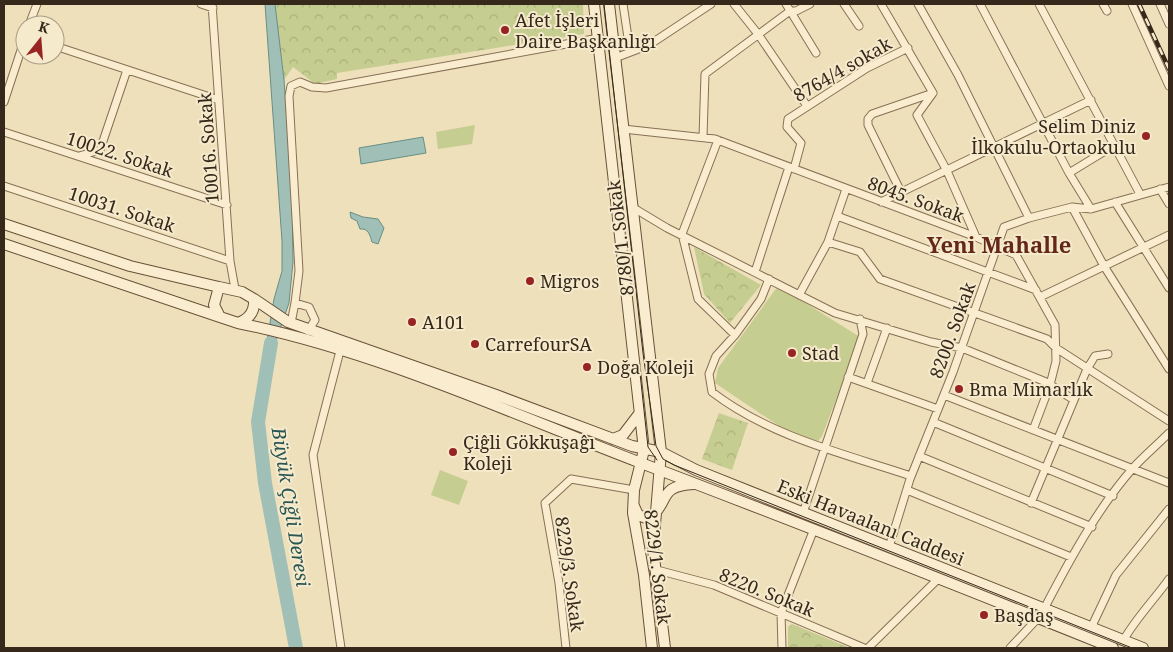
<svg xmlns="http://www.w3.org/2000/svg" width="1173" height="652" font-family="'Noto Serif',serif">
  <style>
    .forest { fill: url(#forest-crowns) }
    .pitch { fill: #c6cd90 }
    .water { fill: #a0c0b7; stroke: #688e84 }
    .lines { fill: none; stroke-linecap: round; stroke-linejoin: round }
    .river { stroke: #a0c0b7; stroke-width: 14 }
    .street-casing { stroke: #877055; stroke-width: 9 }
    .secondary-casing { stroke: #695138; stroke-width: 12 }
    .street { stroke: #faedcf; stroke-width: 7 }
    .secondary { stroke: #faedcf; stroke-width: 10 }
    .tram { stroke: #36281b; stroke-width: 1 }
    .rail-casing { stroke: #36281b; stroke-width: 4.5 }
    .rail { stroke: #f6eacc; stroke-width: 2.5; stroke-dasharray: 8; stroke-linecap: butt }
    .poi-dot { fill: #982323; stroke: #f6eacc; stroke-width: 2 }
    .labels { text-anchor: middle; dominant-baseline: central; stroke-width: 4; stroke-linejoin: round; paint-order: stroke }
    .poi-label { font-size: 18px; fill: #36281b; stroke: #f6eacc; text-anchor: start }
    .street-label { font-size: 18px; fill: #36281b; stroke: #f6eacc }
    .water-label { font-size: 19px; font-style: italic; fill: #295653; stroke: #f6eacc }
    .district-label { font-size: 22px; font-weight: bold; fill: #642818; stroke: #f6eacc }
  </style>
  <defs>
    <pattern id="forest-crowns" width="20" height="18" patternUnits="userSpaceOnUse" patternTransform="scale(1.25)"><rect width="20" height="18" fill="#c6cd90"/><path d="M2 6a3 3 0 1 1 6 0M12 15a3 3 0 1 1 6 0" fill="none" stroke="#abb07c"/></pattern>
  </defs>
  <rect width="100%" height="100%" fill="#efe0bc"/>
  <path class="forest" d="M275,4H583L584,34L337,73V79L315,84L293,67L284,80Z
    M694,247L761,285L730,323L704,294Z
    M719,413L748,423L732,470L702,459Z
    M792,624L850,648H788V627Z"/>
  <path class="pitch" d="M475,125L472,144L438,149L436,132Z
    M778,286L860,337L822,436L818,441L788,432L715,383L718,368Z
    M440,470L468,481L459,505L431,495Z"/>
  <path class="water" d="M265,4H275L284,80L292,187L293,262L289,303L275,344L267,341L274,299L282,271V241Z
    M423,137L426,153L361,164L359,148Z
    M350,212L363,217L378,219L384,228L378,244L372,242C370,236 369,228 360,229L357,221L351,218Z"/>
  <g class="lines">
    <path class="river" d="M271,343L258,422L265,483L296,648"/>
    <defs>
      <path id="street" d="M201,4L213,8
        M212,4L230,261L235,289
        M623,4L630,51
        M734,4L758,34L807,106
        M786,4L816,53
        M844,4L859,26
        M881,4L933,93
        M918,4L958,75L1029,218
        M980,4L1069,173L1091,209
        M1039,4L1140,194
        M1103,4L1107,11
        M1132,4L1169,86
        M1160,4L1169,24
        M29,25L37,4
        M55,46L219,100
        M615,58L649,45L711,4
        M933,93L917,115L947,171L976,237
        M4,102L25,38
        M623,129L715,139L976,237L1016,255L1055,325L1056,361L1050,385L1033,430
        M4,132L227,205
        M703,137L705,74L790,11H796L810,4
        M718,140L682,234L698,299L735,335
        M79,156L100,150L127,70
        M794,169L801,143L787,127L788,119L867,68L908,48
        M1069,173L1115,145
        M4,186L230,261
        M1160,189L1169,204
        M901,192L868,125V119L872,114L933,93
        M881,202L1091,100
        M1115,202L1169,288
        M632,207L667,228L835,313L931,342L962,348L1046,382L1074,400
        M1072,207L1104,266L1169,369
        M837,216L1036,290
        M828,242L860,252L880,279L1047,339L1056,348L1169,421
        M755,272L789,167
        M769,279L761,299L735,335L716,356L709,374L712,392C771,437 842,453 911,476
        M799,295L828,242L846,189
        M1040,297L1169,235
        M291,323L295,303
        M308,331L315,320L309,307L295,303L299,271L289,96L291,86L300,82L312,87L326,88L599,38
        M340,351L313,455L341,648
        M848,377L938,409
        M867,383L887,328
        M944,395L1169,483
        M933,422L1113,496
        M919,456L1092,527
        M907,490L1071,557
        M1031,503L1087,369L1095,356L1108,354
        M803,513L863,334L860,319
        M889,547L910,479L953,372L1004,227L1029,218L1072,207L1091,209L1169,187
        M657,570L714,585L864,648
        M1044,609C1069,561 1097,509 1133,468C1144,456 1157,445 1169,433
        M1091,628L1116,575L1169,509
        M1123,641C1136,618 1154,600 1169,579
        M566,648L559,583L545,503L571,479L634,490
        M782,648L781,613L814,529
        M868,648L939,578
        M1010,648L1038,618"/>
      <path id="secondary" d="M594,4L644,450L634,490L633,513L644,575L652,648
        M609,4L661,452L653,549L665,648
        M4,224L130,266L219,287
        M4,244L220,317
        M219,287L242,292L254,299C255,311 250,319 238,323L220,317L214,305Z
        M254,299L288,322L496,395L632,446L661,452L696,470L1143,648
        M238,323C376,351 510,413 641,463C799,523 956,585 1113,648
        M613,439L623,435L639,414
        M634,506L638,515L649,519C671,501 657,486 694,484"/>
    </defs>
    <use href="#street" class="street-casing"/>
    <use href="#secondary" class="secondary-casing"/>
    <use href="#street" class="street"/>
    <use href="#secondary" class="secondary"/>
    <path class="tram" d="M604,4L643,353L656,446L663,459L674,465L1132,648
      M639,364L648,447L657,460"/>
    <defs>
      <path id="rail" d="M1139,4L1169,69"/>
    </defs>
    <use href="#rail" class="rail-casing"/>
    <use href="#rail" class="rail"/>
  </g>
  <g class="poi-dot">
    <circle cx="505" cy="30" r="5"/>
    <circle cx="1146" cy="136" r="5"/>
    <circle cx="530" cy="281" r="5"/>
    <circle cx="412" cy="322" r="5"/>
    <circle cx="475" cy="344" r="5"/>
    <circle cx="792" cy="353" r="5"/>
    <circle cx="587" cy="367" r="5"/>
    <circle cx="959" cy="389" r="5"/>
    <circle cx="453" cy="452" r="5"/>
    <circle cx="984" cy="615" r="5"/>
  </g>
  <g class="labels">
    <g class="poi-label">
      <text x="515" y="20">Afet İşleri<tspan x="515" dy="21">Daire Başkanlığı</tspan></text>
      <text x="1136" y="126" text-anchor="end">Selim Diniz<tspan x="1136" dy="21">İlkokulu-Ortaokulu</tspan></text>
      <text x="540" y="281">Migros</text>
      <text x="422" y="322">A101</text>
      <text x="485" y="344">CarrefourSA</text>
      <text x="802" y="353">Stad</text>
      <text x="597" y="367">Doğa Koleji</text>
      <text x="969" y="389">Bma Mimarlık</text>
      <text x="463" y="442">Çiĝli Gökkuşaĝı<tspan x="463" dy="21">Koleji</tspan></text>
      <text x="994" y="615">Başdaş</text>
    </g>
    <g class="street-label">
      <text transform="translate(842 69) rotate(-30)">8764/4 sokak</text>
      <text transform="translate(208 148) rotate(-94)">10016. Sokak</text>
      <text transform="translate(120 154) rotate(18)">10022. Sokak</text>
      <text transform="translate(916 199) rotate(20)">8045. Sokak</text>
      <text transform="translate(122 209) rotate(18)">10031. Sokak</text>
      <text transform="translate(620 238) rotate(-97)">8780/1. Sokak</text>
      <text transform="translate(952 330) rotate(-70)">8200. Sokak</text>
      <text transform="translate(871 522) rotate(22)">Eski Havaalanı Caddesi</text>
      <text transform="translate(658 567) rotate(83)">8229/1. Sokak</text>
      <text transform="translate(570 574) rotate(82)">8229/3. Sokak</text>
      <text transform="translate(767 592) rotate(22)">8220. Sokak</text>
    </g>
    <g class="water-label">
      <text transform="translate(291 507) rotate(81)">Büyük Çiğli Deresi</text>
    </g>
    <g class="district-label">
      <text x="999" y="244">Yeni Mahalle</text>
    </g>
  </g>
  <rect width="1173" height="652" fill="none" stroke="#36281b" stroke-width="10"/>
  <g transform="translate(40 40) rotate(17)"><circle r="24" fill="#f6eacc" stroke="#a99c85"/>
  <path d="M0-4L9 19L0 12L-9 19Z" fill="#982323"/>
  <text y="-8" font-size="14" font-weight="bold" text-anchor="middle" fill="#36281b">K</text>
  </g>
</svg>
